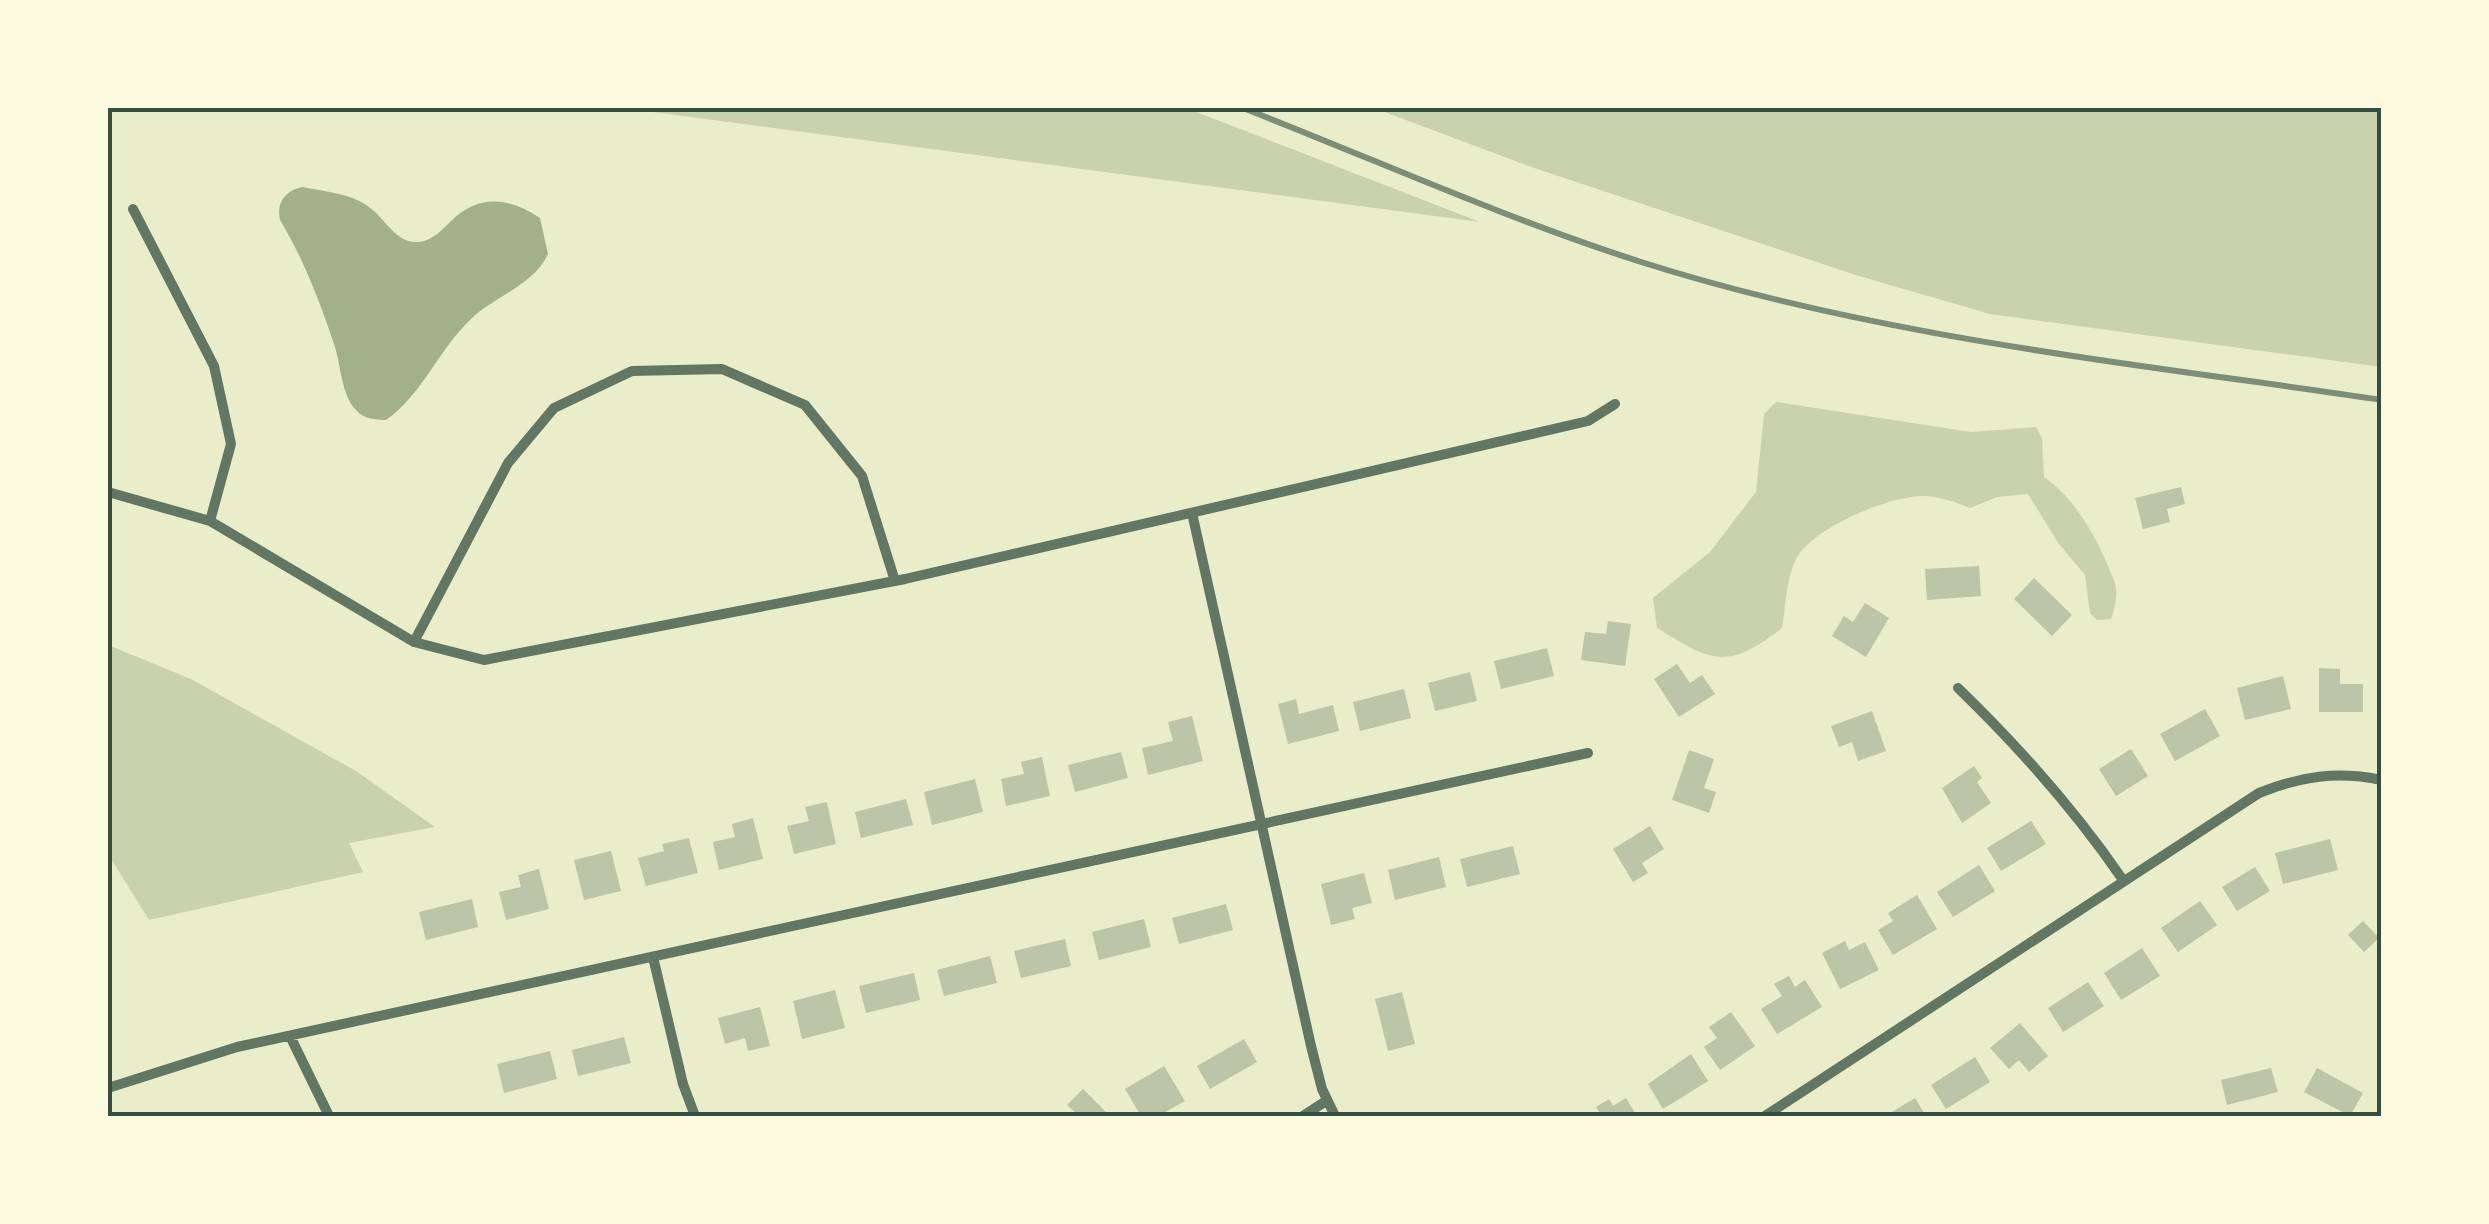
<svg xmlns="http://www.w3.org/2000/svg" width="2489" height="1224" font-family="Georgia,serif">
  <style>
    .green { fill: #cad2ad }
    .water { fill: #a3b18a }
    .building { fill: #bcc5a7 }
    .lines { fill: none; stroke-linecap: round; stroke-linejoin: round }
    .minor { stroke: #617663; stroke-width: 10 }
    .rail { stroke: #7c8e77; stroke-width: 6 }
    .neatline { fill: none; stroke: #344e41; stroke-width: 4 }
  </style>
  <rect width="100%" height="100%" fill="#e9edc9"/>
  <path class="green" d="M623,108H1186L1480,222Z
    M1374,108H2381V367L1990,314L1859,276L1537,169Z
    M1776,402L1971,432L2036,427L2042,438L2044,477C2076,498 2101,545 2114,581C2119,594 2115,607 2111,619L2097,620L2090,613L2085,575L2059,544L2028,494L1997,497L1970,508C1955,502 1941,497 1925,496C1890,495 1812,528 1796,559C1786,579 1786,605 1782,628C1727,671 1712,662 1657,628L1653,598L1710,552L1756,492L1764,414Z
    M108,645L191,679L356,771L435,827L349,843L363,872L149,920L108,854Z"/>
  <path class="water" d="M303,187C325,192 351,193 369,207C385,218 396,244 418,242C432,241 441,231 450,222C478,194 508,197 540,218L548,254C534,285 495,296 471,319C438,350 423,394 386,420C375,419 365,420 357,411C341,396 341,364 334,344C320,302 303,258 280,220C276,202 286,190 303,187Z"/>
  <path class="building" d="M2181,487L2185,504L2167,509L2170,522L2143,529L2135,498Z
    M1979,566L1981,596L1927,600L1925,569Z
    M2034,578L2072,615L2052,636L2014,599Z
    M1865,603L1889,618L1866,657L1832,636L1844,616L1853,622Z
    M1608,621L1631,624L1625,666L1581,660L1585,632L1606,634Z
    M1547,648L1554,676L1501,689L1494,661Z
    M1677,664L1690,683L1702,675L1715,694L1679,717L1654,679Z
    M2319,668L2340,669V684H2363V712H2319Z
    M1470,672L1477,701L1435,711L1428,683Z
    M2283,676L2291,709L2245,720L2237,688Z
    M1404,689L1411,718L1360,731L1353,702Z
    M1296,699L1299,714L1333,705L1339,731L1288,744L1278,704Z
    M2205,709L2220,736L2175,761L2160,734Z
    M1872,711L1886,751L1858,761L1852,742L1839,747L1831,726Z
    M1192,716L1203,761L1148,775L1142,748L1173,741L1168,722Z
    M2131,749L2148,776L2116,796L2099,769Z
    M1689,750L1714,759L1704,788L1716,792L1709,813L1672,800Z
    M1121,752L1128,778L1075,792L1068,765Z
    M1042,757L1050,796L1006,806L1001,779L1024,774L1021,762Z
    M1974,766L1982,778L1977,782L1991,803L1962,823L1942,788Z
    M975,779L983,812L932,825L924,792Z
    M906,799L913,825L861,838L855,812Z
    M827,802L836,844L794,854L787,826L809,821L805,807Z
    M753,818L763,859L719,870L713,842L735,837L732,824Z
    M2031,821L2046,844L2001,871L1987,848Z
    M1650,826L1664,849L1642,863L1648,873L1633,882L1613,849Z
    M689,838L698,873L646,886L638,858L664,851L662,844Z
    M2330,839L2338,870L2283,884L2275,853Z
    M1513,846L1520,874L1467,887L1460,859Z
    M611,851L621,891L584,900L574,860Z
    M1439,857L1446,887L1395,900L1388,870Z
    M1979,865L1995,891L1953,917L1937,892Z
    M2255,867L2270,891L2237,911L2222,887Z
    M539,869L549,909L506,920L499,892L521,887L518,875Z
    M1364,873L1372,903L1352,908L1355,919L1331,925L1321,884Z
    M1917,895L1937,929L1893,955L1878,930L1893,921L1888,913Z
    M472,899L478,927L426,940L419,912Z
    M2200,901L2217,925L2178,952L2161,928Z
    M1226,904L1233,930L1179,944L1172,918Z
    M1144,919L1151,947L1099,960L1092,932Z
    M2363,921L2379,938L2364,952L2348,935Z
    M1065,939L1071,966L1021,978L1014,951Z
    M1845,941L1849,950L1865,942L1879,970L1840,989L1822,953Z
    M2142,948L2160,976L2121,1000L2104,973Z
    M990,956L997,983L944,996L937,970Z
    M914,973L920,1000L866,1013L859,986Z
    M1789,976L1795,987L1805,980L1822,1007L1777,1034L1761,1009L1782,996L1774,984Z
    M2088,982L2104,1006L2063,1032L2048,1008Z
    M835,990L845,1028L802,1039L793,1001Z
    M1402,992L1415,1044L1388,1051L1375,999Z
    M760,1007L770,1046L748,1051L745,1038L725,1044L718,1018Z
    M1731,1012L1755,1046L1720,1070L1704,1047L1717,1038L1709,1027Z
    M2020,1023L2048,1056L2029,1072L2019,1060L2009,1069L1990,1048Z
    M624,1037L631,1063L578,1076L572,1050Z
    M1244,1039L1257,1062L1210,1089L1197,1066Z
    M550,1051L557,1079L504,1093L497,1064Z
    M1691,1054L1708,1081L1663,1109L1648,1084Z
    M1975,1057L1990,1082L1946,1109L1931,1085Z
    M1164,1066L1185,1101L1158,1116H1141L1125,1089Z
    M2271,1068L2278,1092L2227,1105L2221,1080Z
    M2317,1068L2363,1093L2350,1116L2304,1092Z
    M1083,1089L1110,1116H1074L1077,1114L1067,1105Z
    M1626,1098L1637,1116H1602L1596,1107L1609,1099L1613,1106Z
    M1915,1098L1926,1116H1885Z"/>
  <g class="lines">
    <path class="minor" d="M133,209L214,366L231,444L210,521
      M108,492L210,521L414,642L484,660L905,579L1588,421L1615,404
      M1192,513L1311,1046L1322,1089L1335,1116
      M414,642L508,463L554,408L632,371L722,369L805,405L862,476L895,581
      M1958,688C2019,747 2075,810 2123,880
      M653,957L683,1084L695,1116
      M290,1036L329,1116
      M108,1088L237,1047L1588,753
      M1303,1116L1326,1101
      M1765,1116L2259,793C2301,776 2337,771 2382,780"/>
    <path class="rail" d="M1243,108C1374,159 1504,218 1638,261C1878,338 2133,363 2382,400"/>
  </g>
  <rect width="2489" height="1224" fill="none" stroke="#fefae0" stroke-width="220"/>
  <rect x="110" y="110" width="2269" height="1004" class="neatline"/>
</svg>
